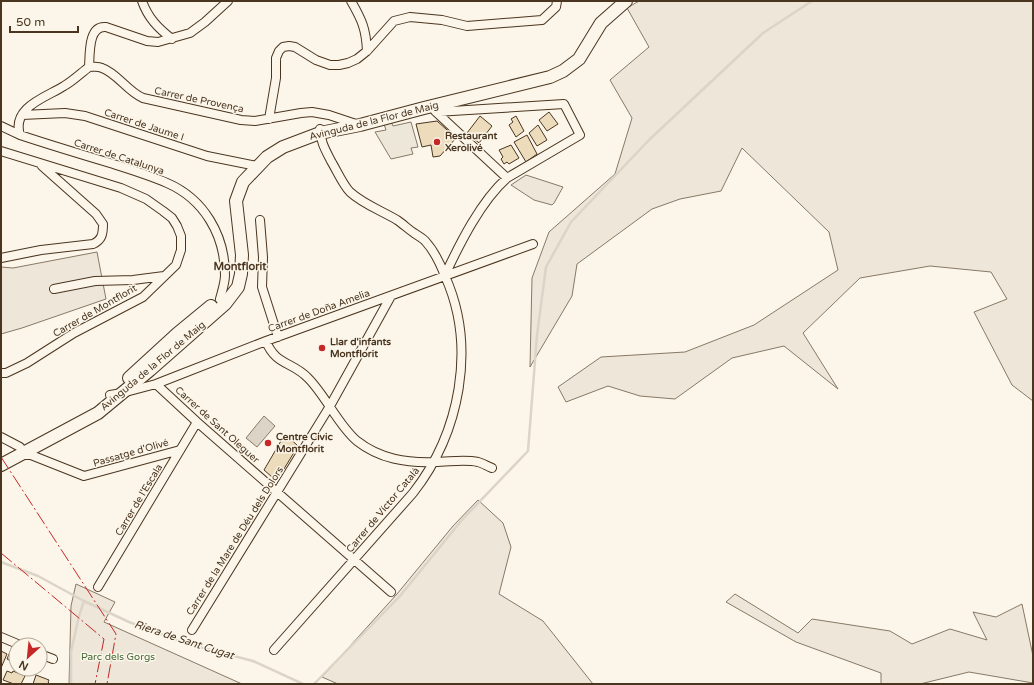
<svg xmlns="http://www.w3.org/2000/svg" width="1034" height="685" font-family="'Varela Round',sans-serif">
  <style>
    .green { fill: #ede6d9; stroke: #887966 }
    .parking { fill: #ede7d9; stroke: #887966 }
    .water { fill: #dcd4c6; stroke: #887966 }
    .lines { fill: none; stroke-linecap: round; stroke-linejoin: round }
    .stream { stroke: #dcd4c6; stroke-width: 2.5 }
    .building { fill: #ecdcbc; stroke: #4a3520 }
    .street-casing { stroke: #4a3520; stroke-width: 10 }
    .secondary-casing { stroke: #4a3520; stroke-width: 14 }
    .street { stroke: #fbf6e9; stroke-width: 8 }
    .secondary { stroke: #fbf6e9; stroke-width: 12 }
    .power { stroke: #c62828; stroke-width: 1; stroke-dasharray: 14 3 2 3; stroke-linecap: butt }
    .poi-dot { fill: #c62828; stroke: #fbf6e9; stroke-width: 1.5 }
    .labels { text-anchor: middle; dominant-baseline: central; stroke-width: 3; stroke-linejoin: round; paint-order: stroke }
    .street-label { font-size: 10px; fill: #4a3520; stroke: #fbf6e9 }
    .poi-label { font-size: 10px; font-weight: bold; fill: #4a3520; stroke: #fbf6e9; text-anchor: start }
    .park-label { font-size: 10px; fill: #436837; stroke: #fbf6e9 }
    .neighbourhood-label { font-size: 11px; font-weight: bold; fill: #4a3520; stroke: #fbf6e9 }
    .water-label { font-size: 11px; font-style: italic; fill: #4a3520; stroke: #fbf6e9 }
  </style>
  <rect width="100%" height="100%" fill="#fbf6e9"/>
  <path class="green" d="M639,1H1033V401L1012,385L974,312L1007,299L991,272L930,266L860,278L803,333L838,389L784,346L732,358L675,399L640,396L608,386L566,402L558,387L601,357L685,352L754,325L838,270L829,232L742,148L721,191L680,199L652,209L577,264L572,296L530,367L532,278L549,232L615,174L632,118L610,80L649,47L627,8Z
    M526,175L563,187L554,203L552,205L534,200L511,185Z
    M97,252L106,299L22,328L1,334V267L13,268Z
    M478,500L503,523L511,547L499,594L543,621L593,684H338L322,677L397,594L453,526Z
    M76,584L115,602L104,622L242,684H69L71,606Z
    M735,594L798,633L812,619L890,631L912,644L950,629L987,640L973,612L996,617L1022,604L1033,656V683L969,672L920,684H881V673L796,642L726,602Z"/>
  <path class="parking" d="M390,119L393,126L411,122L418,147L411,148L413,154L391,159L375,132L386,130L383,121Z"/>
  <path class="water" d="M264,416L275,426L257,447L246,438Z"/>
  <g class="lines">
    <path class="stream" d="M1,562L38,576L84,601L129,622L188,644L253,661L303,684
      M71,684V652L79,616L84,601
      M314,684L400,596L461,521L528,451L537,335L546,267L571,222L649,140L763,33L812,1"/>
  </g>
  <path class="building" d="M549,112L558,124L547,131L539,120Z
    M480,116L492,126L479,143L467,133Z
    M516,116L524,131L516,137L509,125L513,122L511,119Z
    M437,121L456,138L440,156L433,157L431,145L422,147L416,124Z
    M538,125L547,140L537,146L529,133Z
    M527,135L537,154L526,162L514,142Z
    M511,145L519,158L509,164L507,162L504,164L501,159L503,157L499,150Z
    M285,434L298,446L279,477H272L264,470Z
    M12,647L16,648V655L13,662L7,659Z
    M1,651L7,654L1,668Z
    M7,671L12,673L13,671L25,676L21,684H14L3,680Z
    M36,675L49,680L48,682L50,684H33Z"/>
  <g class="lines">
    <defs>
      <path id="street" d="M142,1C148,18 158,28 172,39
        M351,1C362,20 366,29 367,51
        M89,67C94,67 98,66 102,68C117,73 128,92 143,98L241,120L255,121L301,113L312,112L329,115L359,125
        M89,67C90,54 88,25 106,27L147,41L158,42L190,33L205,22L228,1
        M435,111L507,178
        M436,112L564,104L580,135L507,178C481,201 460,243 445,275
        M22,115L65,113L85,116L207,156L257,166
        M269,119L276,78V58L279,51L283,47L289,46L295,47L316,60L330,65H339L348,63L357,59L367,51L394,21L410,17L442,20L467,26L542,20L556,7L557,1
        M1,126L20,135C50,145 80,154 110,163C129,169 149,175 167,183C204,199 225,235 225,275C225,283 222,291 220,299
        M20,135C11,107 47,97 64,86C73,81 81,73 89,67
        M1,151L121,188L146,199L163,211L172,218L177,226L181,236V250L176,265L143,297L74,333L27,363L6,373H1
        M260,220L263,257L262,287L278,337
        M1,258L41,250L93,244C102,240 103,234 103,224L96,214L42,166
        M54,289L95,281L133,280L164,276
        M266,341C275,365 293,362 308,378C326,396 338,425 357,441C380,459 406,463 435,462C449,462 464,459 478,462C482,463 487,466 492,468
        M156,384L197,422L391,592
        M110,395L122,393L156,384L266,341L533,244
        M1,437L20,447L23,452
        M20,455H31L84,476L180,450
        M98,587L197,422
        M192,630L330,406L391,296
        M1,637L20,645
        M274,650L413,493C460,433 477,347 445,276C440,263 435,252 426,242C423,238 418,236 414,233C408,229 403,224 397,220C382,211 363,204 350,192C343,185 336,169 331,161C326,151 320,141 320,129
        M40,654L53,659"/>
      <path id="secondary" d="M129,378L177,334L211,306
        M1,465L98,413L150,370L225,304L238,287L241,274L242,255L236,201L243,182L267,157L283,147L320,133L360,125L424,108L550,77L563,71L579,59L601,23L626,1"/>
    </defs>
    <use href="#street" class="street-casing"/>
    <use href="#secondary" class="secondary-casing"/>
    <use href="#street" class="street"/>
    <use href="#secondary" class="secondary"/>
    <path class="power" d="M1,457L116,634L107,684
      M1,553L104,639L95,684"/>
  </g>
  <g class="poi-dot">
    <circle cx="437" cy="142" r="4"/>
    <circle cx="322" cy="348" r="4"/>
    <circle cx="268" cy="443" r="4"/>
  </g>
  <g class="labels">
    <g class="street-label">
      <text transform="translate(199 100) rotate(12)">Carrer de Provença</text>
      <text transform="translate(374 121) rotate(-14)">Avinguda de la Flor de Maig</text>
      <text transform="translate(144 125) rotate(18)">Carrer de Jaume I</text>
      <text transform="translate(119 157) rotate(18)">Carrer de Catalunya</text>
      <text transform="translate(95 311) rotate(-30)">Carrer de Montflorit</text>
      <text transform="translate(319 311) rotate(-20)">Carrer de Doña Amelia</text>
      <text transform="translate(153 366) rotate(-40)">Avinguda de la Flor de Maig</text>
      <text transform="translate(217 425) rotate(42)">Carrer de Sant Oleguer</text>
      <text transform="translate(131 453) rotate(-16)">Passatge d'Olivé</text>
      <text transform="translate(139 500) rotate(-59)">Carrer de l'Escala</text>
      <text transform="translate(383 510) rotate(-50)">Carrer de Víctor Català</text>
      <text transform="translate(235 541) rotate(-58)">Carrer de la Mare de Déu dels Dolors</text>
    </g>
    <g class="poi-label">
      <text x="445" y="136">Restaurant<tspan x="445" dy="12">Xerolivé</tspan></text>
      <text x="330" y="342">Llar d'infants<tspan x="330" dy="12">Montflorit</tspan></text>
      <text x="276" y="437">Centre Civic<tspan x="276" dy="12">Montflorit</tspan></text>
    </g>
    <g class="park-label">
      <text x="118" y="657">Parc dels Gorgs</text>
    </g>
    <g class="neighbourhood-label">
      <text x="240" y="266">Montflorit</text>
    </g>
    <g class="water-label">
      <text transform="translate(184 640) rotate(18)">Riera de Sant Cugat</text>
    </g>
  </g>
  <rect width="1034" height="685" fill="none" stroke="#4a3520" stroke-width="4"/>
  <g transform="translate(28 657) rotate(207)"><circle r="19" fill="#fbf6e9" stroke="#b4a999"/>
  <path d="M0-3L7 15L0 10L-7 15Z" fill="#c62828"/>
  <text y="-6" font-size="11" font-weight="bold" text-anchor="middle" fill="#4a3520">N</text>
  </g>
  <path d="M10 26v6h68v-6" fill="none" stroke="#4a3520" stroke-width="2"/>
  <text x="16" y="26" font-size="12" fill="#4a3520" stroke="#fbf6e9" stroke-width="3" paint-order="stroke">50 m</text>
</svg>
